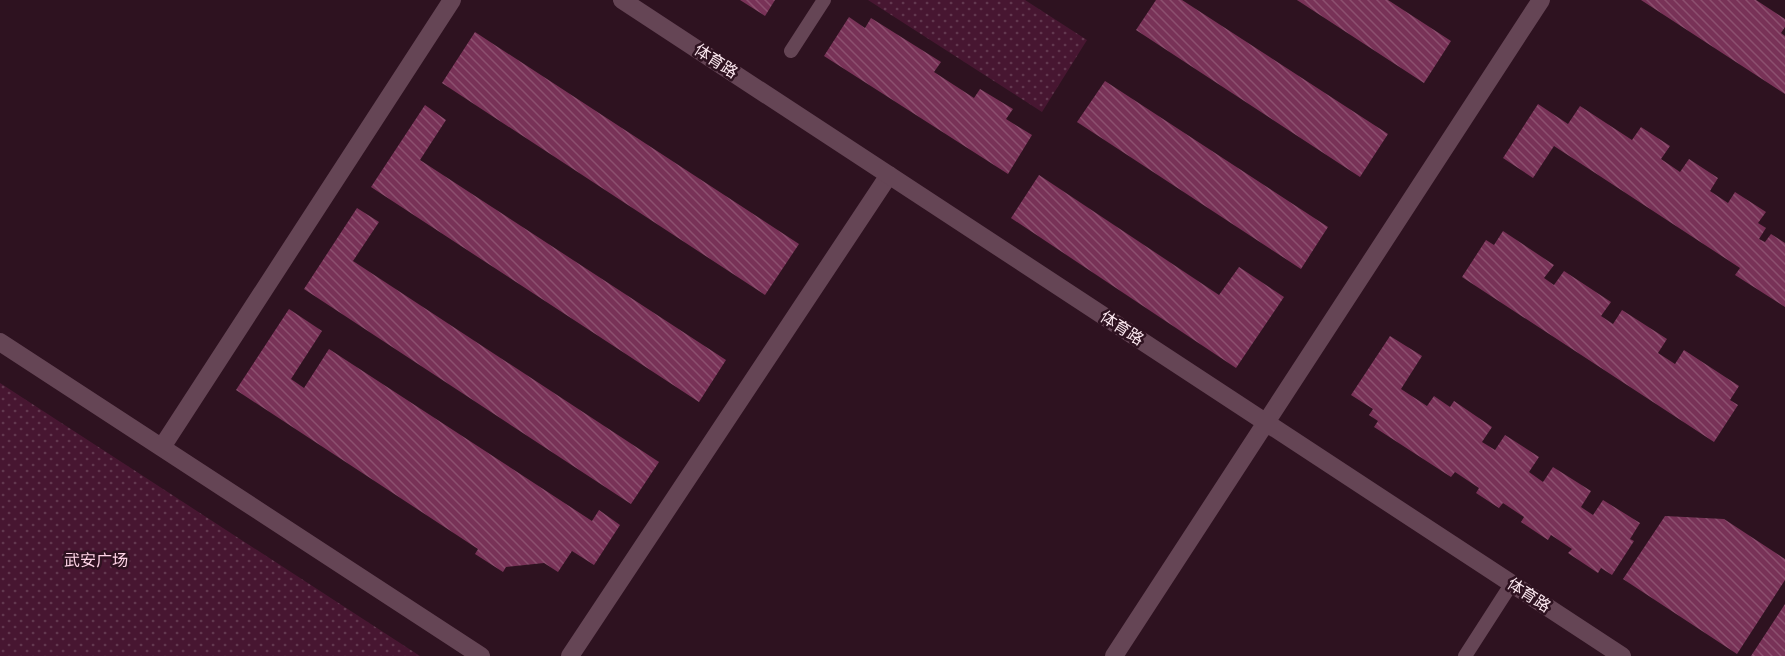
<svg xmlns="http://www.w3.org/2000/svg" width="1785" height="656" font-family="Raleway,'Noto Sans SC',sans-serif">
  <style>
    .green { fill: url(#green-dots) }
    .building { fill: url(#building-back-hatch) }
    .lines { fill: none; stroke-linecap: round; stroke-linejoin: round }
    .service { stroke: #654555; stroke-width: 14 }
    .minor { stroke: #654555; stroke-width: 18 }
    .tertiary { stroke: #654555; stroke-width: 18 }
    .labels { text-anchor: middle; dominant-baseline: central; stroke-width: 5; stroke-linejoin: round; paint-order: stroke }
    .street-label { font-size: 16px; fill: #fce8f0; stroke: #2e1220 }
    .park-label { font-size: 16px; fill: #fed3e6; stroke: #2e1220 }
  </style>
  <defs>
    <pattern id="green-dots" width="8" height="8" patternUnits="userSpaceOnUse" patternTransform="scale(1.5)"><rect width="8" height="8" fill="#471631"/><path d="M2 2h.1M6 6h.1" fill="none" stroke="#62384f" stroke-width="1.8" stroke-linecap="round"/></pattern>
    <pattern id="building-back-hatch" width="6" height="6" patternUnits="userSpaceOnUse" patternTransform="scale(1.5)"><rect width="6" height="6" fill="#783257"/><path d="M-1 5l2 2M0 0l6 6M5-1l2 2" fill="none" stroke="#8c506f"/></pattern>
  </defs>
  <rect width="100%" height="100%" fill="#2e1220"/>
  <path class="green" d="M868,0H1025L1087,40L1042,112Z
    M0,383L420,656H0Z"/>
  <path class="building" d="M740,0H775L765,16Z
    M1156,0H1182L1388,134L1360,177L1136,30Z
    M1297,0H1388L1451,41L1424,83Z
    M1641,0H1756L1785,19V27L1781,33L1785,36V94Z
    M849,17L865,28L871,18L941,62L934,72L974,98L980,89L1013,109L1006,119L1032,135L1008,174L824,56Z
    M475,32L799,244L765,295L442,83Z
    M1105,81L1328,227L1301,269L1077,122Z
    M1538,104L1568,124L1580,106L1632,140L1641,127L1670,146L1661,159L1680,172L1689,159L1718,178L1710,191L1728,203L1735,192L1766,212L1758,223L1766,228L1759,239L1765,242L1771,234L1785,243V307L1735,275L1740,268L1554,146L1533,178L1503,158Z
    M425,105L446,120L420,160L726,360L699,402L371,187Z
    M1039,175L1219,295L1239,267L1284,297L1236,368L1011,218Z
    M357,208L379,222L353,261L659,462L631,504L304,289Z
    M1503,231L1554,265L1544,278L1554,285L1564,271L1611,302L1601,316L1613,324L1622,310L1667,339L1658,353L1675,364L1684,350L1739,386L1730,400L1738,405L1714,442L1462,277L1486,240L1494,245Z
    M289,309L322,331L291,379L304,388L329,349L592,521L599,510L620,525L594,565L572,551L558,572L544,563L506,567L503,572L475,554L478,549L236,390Z
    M1390,336L1422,356L1401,389L1427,406L1434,396L1450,407L1454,401L1492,427L1482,442L1495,450L1505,435L1539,457L1529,472L1543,482L1553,467L1591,491L1581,507L1593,515L1603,500L1640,523L1630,539L1634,541L1612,575L1601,568L1598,573L1568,553L1572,549L1551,535L1548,540L1521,522L1524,517L1503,503L1499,508L1476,493L1479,488L1455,472L1451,477L1374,427L1378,421L1369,415L1373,409L1351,395Z
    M1665,516L1724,519L1785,559V580L1737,654L1623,579Z
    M1785,604V656H1751Z"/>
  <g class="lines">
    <path class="service" d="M791,51L824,0
      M1465,656L1512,583"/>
    <path class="minor" d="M0,342L481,656
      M162,447L452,0
      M570,656L889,175"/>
    <path class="tertiary" d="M622,0L1622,656
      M1114,656L1541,0"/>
  </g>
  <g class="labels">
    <g class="street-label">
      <text transform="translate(716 61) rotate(33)">体育路</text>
      <text transform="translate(1122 328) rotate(33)">体育路</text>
      <text transform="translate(1529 595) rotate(33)">体育路</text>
    </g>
    <g class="park-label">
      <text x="96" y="560">武安广场</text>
    </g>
  </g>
</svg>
